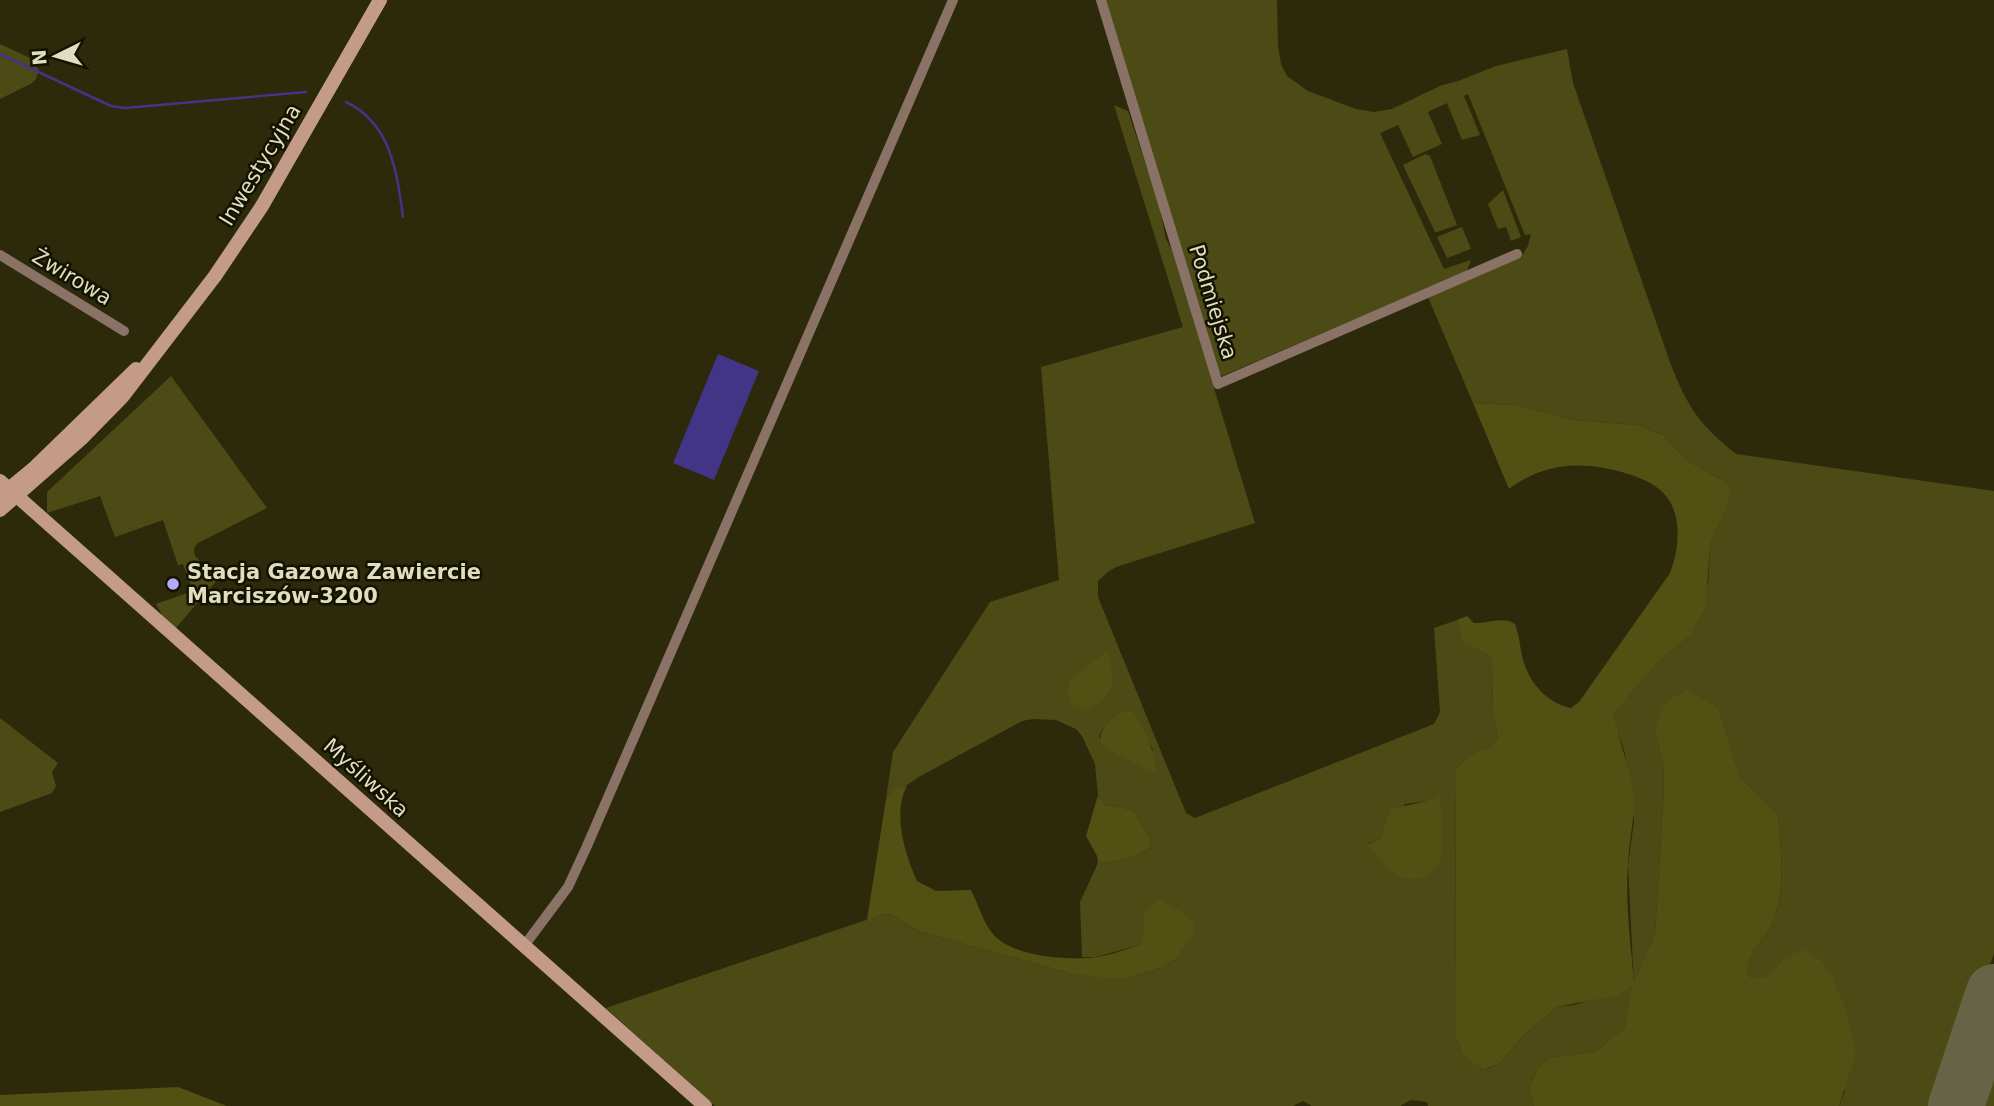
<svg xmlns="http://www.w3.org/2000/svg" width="1994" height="1106" font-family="'DejaVu Sans',sans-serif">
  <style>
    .green { fill: #4d4b15; fill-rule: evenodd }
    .forest { fill: #525013 }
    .water { fill: #423486 }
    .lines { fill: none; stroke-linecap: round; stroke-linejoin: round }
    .stream { stroke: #423486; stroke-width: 2.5 }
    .runway { stroke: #666446; stroke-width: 56 }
    .street { stroke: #8b7266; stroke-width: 10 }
    .secondary { stroke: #c39b88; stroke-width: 14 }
    .poi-dot { fill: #b2adf9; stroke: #141200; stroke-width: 2.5 }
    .labels { text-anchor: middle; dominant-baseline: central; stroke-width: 5; stroke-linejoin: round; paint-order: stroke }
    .street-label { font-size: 21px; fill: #dfdec0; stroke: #141200 }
    .poi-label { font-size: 21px; font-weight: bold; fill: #dfdec0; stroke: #141200; text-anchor: start }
  </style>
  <rect width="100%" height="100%" fill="#2c2a0a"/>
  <path class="green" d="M1105,0H1277L1278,46L1281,64L1287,76L1308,91L1356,109L1374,112L1392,109L1442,85L1458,81L1496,66L1567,49L1573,83L1671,365C1688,408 1700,425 1736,454L1994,491V953L1943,1106H1839L1845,1091L1783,959L1766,978H1752L1747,973C1749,948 1766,940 1774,919C1786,886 1781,849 1778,814L1740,777L1719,709L1655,733L1663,764L1664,787L1655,934L1634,986L1624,1028L1596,1051L1550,1058L1538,1067L1528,1090L1534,1106H1428L1427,1102L1411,1100L1400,1106H1312L1303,1101L1293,1106H715L606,1008L887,913L921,932L1069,973L1134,976L1161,968L1174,960L1144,912V933L1140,945L1096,957H1082L1080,902L1098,863C1118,862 1133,858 1151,848L1150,838L1135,812L1122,807L1105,805L1098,795L1095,764L1082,736L1076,729L1056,720L1033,719L1022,721L917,778C906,787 896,789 886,799L893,752L990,602L1059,580L1041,367L1183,327L1114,105L1128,111L1159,205L1166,239L1172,250L1255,523L1116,567L1109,571L1098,581V597L1186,813L1195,818L1434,724L1440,712L1434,628L1457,620L1464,643L1489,655L1492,664L1493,714L1498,737L1492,746L1473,753L1456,768L1455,1036L1464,1057L1485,1070L1500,1063L1523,1036L1557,1007L1574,1005L1634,986L1628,865L1634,821L1625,753L1616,727L1614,711L1659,661L1689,637L1708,583L1711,541L1729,484L1686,460L1663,435L1637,425L1574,420L1515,405L1473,403L1428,297L1521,257L1528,246L1531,234L1525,235L1468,94L1464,96L1480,135L1462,140L1447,103L1428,112L1442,144L1413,157L1398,125L1380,133L1444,269L1471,260L1467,271L1222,376L1218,371ZM1122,711H1133L1153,750L1137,765C1122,755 1110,751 1099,737C1102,727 1113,716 1122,711ZM1439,795L1383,861L1368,844L1381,838L1405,804L1428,801Z
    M0,44L30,58L39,70L36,79L32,83L0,99Z
    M1425,154L1430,156L1457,225L1437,232H1435L1403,165Z
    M1503,190L1521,237L1511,241L1506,227L1498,229L1488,204Z
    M1462,227L1471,249L1447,258L1437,237Z
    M171,376L267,508L198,543L194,548L195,556L218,579L175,629L164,619L156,604L193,591L183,564L178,565L163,520L115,537L100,496L47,513V492Z
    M0,718L58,763L52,772L56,786L52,793L0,812Z
    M1994,1030V1106H1969Z"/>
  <path class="forest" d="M1473,403L1515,405L1574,420L1637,425L1663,435L1686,460L1729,484V500L1711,541L1705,608L1689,637L1659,661L1614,712C1617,738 1629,763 1633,790C1636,816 1629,839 1628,865C1625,904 1631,944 1634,983L1655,934L1664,787L1663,764L1655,733L1660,714L1668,700L1687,690L1719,709L1740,777L1778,814C1781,849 1786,885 1774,919C1766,940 1749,948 1747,973L1752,978H1765L1783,959L1804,950L1821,960L1829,971L1846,1010L1856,1054L1839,1106H1534L1528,1090L1538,1067L1550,1058L1596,1051L1624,1028L1633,986L1617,995L1557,1007L1523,1036L1500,1063L1484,1070L1464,1057L1455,1036L1456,768L1473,753L1492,746L1498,737L1493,714L1492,664L1489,655L1463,643L1457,620L1467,616L1474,623C1488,623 1504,616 1515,624C1520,637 1520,650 1524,663C1531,685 1548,703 1571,708L1579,702L1670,573C1679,550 1683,515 1665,495C1656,484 1641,478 1628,474C1586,460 1544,462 1509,489Z
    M1107,651C1116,680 1116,695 1087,710L1072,706L1068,693L1069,680Z
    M1122,711H1133C1144,729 1156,750 1155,772L1137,765L1101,745C1097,731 1110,718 1122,711Z
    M907,786C892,813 905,854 917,881L936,891L971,890C979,905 982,921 993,934C1011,957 1071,961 1097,957C1112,955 1126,949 1140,945L1144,933V912L1159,900L1180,911L1193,922V935L1174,960L1161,968L1134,976L1113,979L1069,973L921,932L887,913L867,920L886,799L896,788Z
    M1440,794C1441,813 1443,832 1442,850C1441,875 1415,887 1394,873C1384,866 1376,854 1367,845L1381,838L1390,809L1427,801Z
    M1098,795L1105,805L1122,807L1135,812L1150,838L1151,848C1133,858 1118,862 1098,863L1097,856L1086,836Z
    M178,1087L227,1106H0V1095Z"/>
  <path class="water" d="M718,354L759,371L714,480L673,463Z"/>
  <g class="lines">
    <path class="stream" d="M0,54L111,106L125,108L306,92
      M346,102C391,123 397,173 403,217"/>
    <path class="runway" d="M1956,1106L1994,992"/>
    <path class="street" d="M1101,0L1218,384L1517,254
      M0,255L124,331
      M524,946L568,887L587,846L953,0"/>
    <path class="secondary" d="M0,481L705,1106
      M0,496L33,469L136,369
      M0,510L81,439L123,396L215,276L262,206L380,0"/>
  </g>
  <circle class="poi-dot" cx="173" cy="584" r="7"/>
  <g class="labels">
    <g class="street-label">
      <text transform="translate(260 165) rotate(-59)">Inwestycyjna</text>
      <text transform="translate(72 277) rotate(31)">Żwirowa</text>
      <text transform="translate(1213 302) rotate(73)">Podmiejska</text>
      <text transform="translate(366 778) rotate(42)">Myśliwska</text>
    </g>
    <g class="poi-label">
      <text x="187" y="572">Stacja Gazowa Zawiercie<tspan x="187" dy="24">Marciszów-3200</tspan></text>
    </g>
  </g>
  <g transform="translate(56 56) rotate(265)" stroke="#141200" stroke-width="5" paint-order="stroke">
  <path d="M0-5L12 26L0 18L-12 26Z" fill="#dfdec0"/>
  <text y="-10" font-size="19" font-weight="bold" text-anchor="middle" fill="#dfdec0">N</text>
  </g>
</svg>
